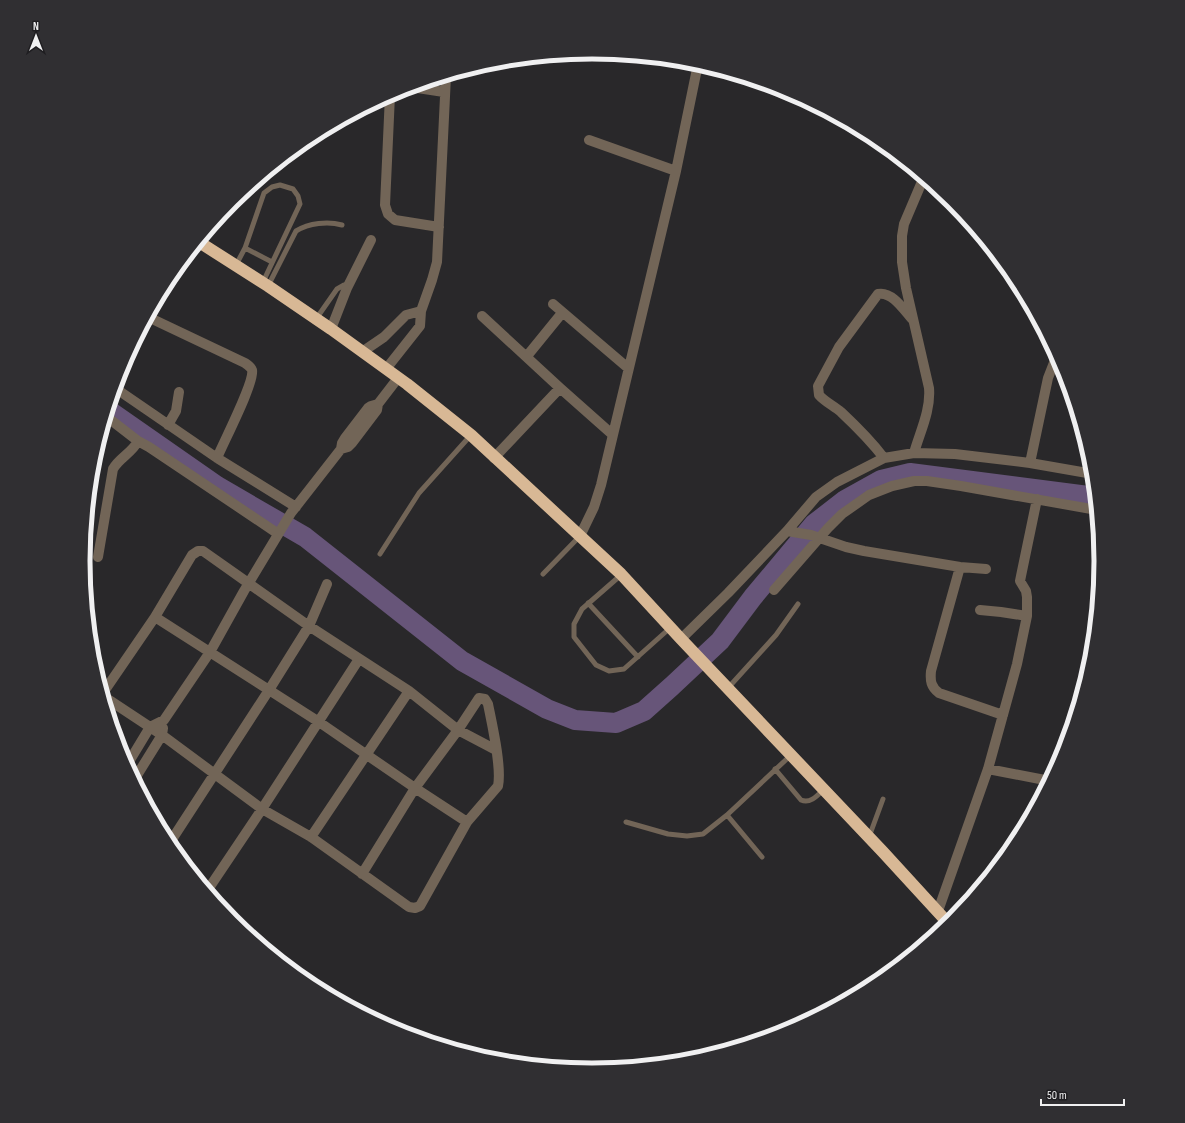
<svg xmlns="http://www.w3.org/2000/svg" width="1185" height="1123" font-family="'Sofia Sans Condensed',sans-serif">
  <style>
    .lines { fill: none; stroke-linecap: round; stroke-linejoin: round }
    .river { stroke: #675579; stroke-width: 20 }
    .lane { stroke: #726557; stroke-width: 5 }
    .street { stroke: #726557; stroke-width: 10 }
    .highway { stroke: #d8b895; stroke-width: 12 }
    .rim { fill: none; stroke: #f0f0f1; stroke-width: 5 }
  </style>
  <rect width="100%" height="100%" fill="#29282a"/>
  <g class="lines">
    <path class="river" d="M108,410L217,486L305,537L462,661L547,709L575,720L616,723L644,711L672,686L720,641L753,597L814,524L845,500L881,480L910,473L1096,497"/>
    <path class="lane" d="M245,248L272,262
      M236,265L245,248L264,193L272,187L280,185L293,189L298,196L300,204L263,282
      M268,286L296,231C309,223 328,221 342,225
      M316,319L337,289L344,285L348,286
      M380,554L419,493L471,435
      M543,574L580,536
      M621,575L582,609L574,624V637L596,665L609,671L624,669L670,628
      M588,603L638,657
      M728,688L776,635L798,604
      M775,769L801,800C810,804 817,796 823,790
      M727,815L762,857
      M626,822L668,834L687,836L703,834L727,815L791,755
      M869,837L883,799"/>
    <path class="street" d="M411,87L444,92
      M390,95L385,205L388,214L395,220L439,227
      M589,140L676,171
      M553,304L628,368
      M482,316L560,388L613,435
      M148,317L245,363C248,365 251,367 252,370C255,382 223,443 217,458
      M331,329L347,288L371,240
      M362,352L384,337L406,315L421,311
      M527,356L562,313
      M386,369L420,326L421,311L432,280L437,262L446,76
      M115,388L217,458L296,507
      M107,417L138,441L149,447L277,533
      M168,425L176,411L179,392
      M341,449L348,447L352,443L377,410L378,404L398,378
      M914,453C920,432 931,410 929,388L906,288L902,262V236L904,224L921,184L926,179
      M494,458L560,388
      M884,458C871,441 857,427 841,412C834,406 825,402 819,395L818,386L839,347L878,294C892,291 904,310 912,319
      M1030,463L1048,378L1057,355
      M787,531L811,535L846,547L864,551L960,567L986,569
      M580,536L594,507L601,485L676,171L698,64
      M98,557L113,469C119,458 132,453 138,441
      M960,567L931,671C930,681 931,687 939,693L1003,715
      M774,590L828,528L842,514L869,495L892,486L914,481H927L961,486L1097,510
      M980,610L1001,612L1027,616
      M681,639L728,593L787,531L816,497L837,482L884,458L914,453L955,454L1030,463L1093,474
      M103,693L155,617L192,555L198,551H203L309,626L409,691L458,730L496,750
      M103,696L162,735L262,809L311,837L409,907L415,908L420,906L467,822L498,786C502,767 492,724 488,704L485,699L479,698L458,730L415,788L319,722L155,617
      M1061,762L1079,696
      M127,765L150,727L164,720L210,652L244,591L291,513L341,449L342,443L345,438L368,408L371,406L378,404
      M988,769L1050,781
      M134,780L162,735L163,728
      M311,837L409,691
      M169,844L269,690L309,626L327,584
      M362,874L415,788L467,822
      M207,891L262,809L359,659
      M938,911L988,769L1017,664L1027,616V597L1026,591L1020,581L1021,576L1037,499
      M586,1070L600,1068H623"/>
    <path class="highway" d="M199,242L268,286L331,329L407,384L471,435L621,574L681,639L883,852L949,924"/>
  </g>
  <path d="M0 0H1185V1123H0ZM90 561a502 502 0 1 1 1004 0a502 502 0 1 1-1004 0Z" fill="#302f32" fill-rule="evenodd"/>
  <path class="rim" d="M90 561a502 502 0 1 1 1004 0a502 502 0 1 1-1004 0Z"/>
  <g transform="translate(36 36)" stroke="#1f1e21" stroke-width="3" paint-order="stroke">
  <path d="M0-3L7 15L0 10L-7 15Z" fill="#f0f0f1"/>
  <text y="-6" font-size="11" font-weight="bold" text-anchor="middle" fill="#f0f0f1">N</text>
  </g>
  <path d="M1041 1099v6h83v-6" fill="none" stroke="#f0f0f1" stroke-width="2"/>
  <text x="1047" y="1099" font-size="12" fill="#f0f0f1" stroke="#1f1e21" stroke-width="3" paint-order="stroke">50 m</text>
</svg>
